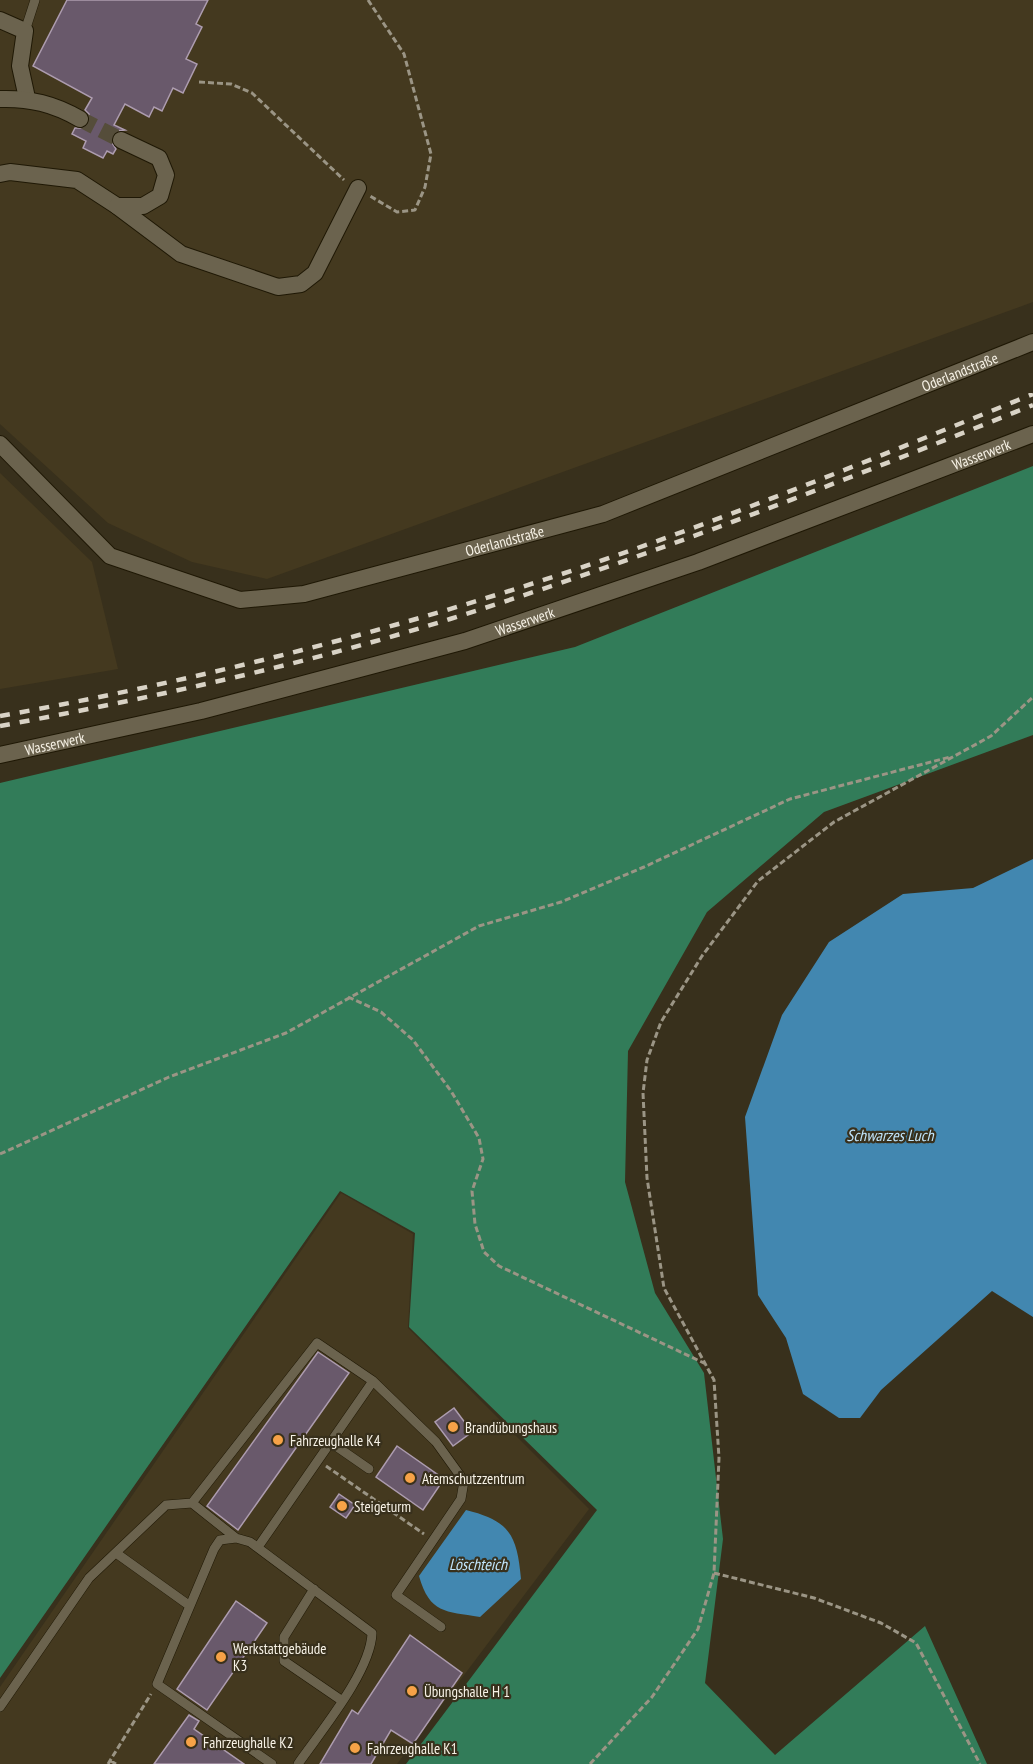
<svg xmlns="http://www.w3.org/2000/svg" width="1033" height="1764" font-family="'PT Sans Narrow',sans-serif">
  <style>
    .built { fill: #44391f }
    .forest { fill: #327c59 }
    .water { fill: #4287b0 }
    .building { fill: #69596b; stroke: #ad9caf; stroke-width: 1.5 }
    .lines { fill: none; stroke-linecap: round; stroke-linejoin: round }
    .minor-tunnel { stroke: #554d3a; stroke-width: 16; stroke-dasharray: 16 8; stroke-linecap: butt }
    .service-casing { stroke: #1f1805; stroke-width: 10 }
    .minor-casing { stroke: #1f1805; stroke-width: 18 }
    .tertiary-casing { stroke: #1f1805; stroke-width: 18 }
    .path { stroke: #9b9585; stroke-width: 3; stroke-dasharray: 6 3; stroke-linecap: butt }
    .service { stroke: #6b634e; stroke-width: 9 }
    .minor { stroke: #6b634e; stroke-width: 16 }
    .tertiary { stroke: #6b634e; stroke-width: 16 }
    .rail { stroke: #d9d3c6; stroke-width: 4.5; stroke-dasharray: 10 10; stroke-linecap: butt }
    .poi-dot { fill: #f6a247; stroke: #38301c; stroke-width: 2 }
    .labels { text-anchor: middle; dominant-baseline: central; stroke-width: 4.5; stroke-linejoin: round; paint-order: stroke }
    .street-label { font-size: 15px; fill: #f7f2e6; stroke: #38301c }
    .poi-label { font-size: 15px; fill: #f7f2e6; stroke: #38301c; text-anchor: start }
    .water-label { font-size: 16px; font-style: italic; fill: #c1e5fc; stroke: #38301c }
  </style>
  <rect width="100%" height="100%" fill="#38301c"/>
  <path class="built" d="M0,0H1033V302L267,579L192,562L108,523L0,424Z
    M0,473L92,562L118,669L0,689Z
    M341,1193L413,1234L408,1328L589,1509L397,1764H0V1687Z"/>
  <path class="forest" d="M1033,466V735L824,812L707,912L628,1051L625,1182L655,1293L704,1373L723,1539L705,1683L775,1755L925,1626L987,1764H406L597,1510L409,1327L415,1233L340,1191L0,1678V783L575,647Z"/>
  <path class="water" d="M1033,859V1317L992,1291L881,1390L860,1418H839L803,1394L786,1338L758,1295L745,1117L782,1015L829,942L903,894L973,888Z
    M466,1510C510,1521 517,1535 521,1579L480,1617C445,1611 430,1614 419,1576Z"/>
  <path class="building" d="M67,0H208L196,24L202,27L186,59L197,64L183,93L173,88L162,111L154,107L149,117L125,104L114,125L125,130L116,131L112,135L111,141L116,149L113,154L107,151L103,158L83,148L86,141L72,134L75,128H85L89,123V114L85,110L92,98L33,66Z
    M318,1352L349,1373L238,1530L207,1506Z
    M454,1408L472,1432L453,1446L435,1422Z
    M397,1446L444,1479L423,1510L376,1477Z
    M339,1494L355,1505L346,1518L330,1507Z
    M236,1601L267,1623L207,1710L177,1689Z
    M410,1635L462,1673L413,1744L391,1730L371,1764H320L352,1710L358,1714Z
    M189,1715L199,1721L194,1729L244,1764H154Z"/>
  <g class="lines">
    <path class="minor-tunnel" d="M80,119L121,140"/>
    <defs>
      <path id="service" d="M25,31L35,0
        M330,1442L369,1469
        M236,1538L192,1503L317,1343L373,1381
        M258,1547L373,1381L436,1442L464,1481L461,1499L396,1595L441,1627
        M116,1553L190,1606
        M314,1589L284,1637V1661L341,1700
        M0,1707L89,1578L166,1505L192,1503
        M272,1764L157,1684L214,1549L220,1540L236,1538L250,1542L372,1633C371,1671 321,1731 298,1764"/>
      <g id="minor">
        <path d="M0,20L25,31L20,66L27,98"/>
        <path d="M0,99C30,98 54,104 80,119"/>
        <path d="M0,174L10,172L77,180L117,206L181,254L278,287L301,284L315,273L358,188"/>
        <path d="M117,206H143L160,196L166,175L159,158L121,140"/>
        <path id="s1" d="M0,755L201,711L465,641L698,562L1033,434"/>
      </g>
      <g id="tertiary">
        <path id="s2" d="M0,444L110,556L240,600L304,594L603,514L1033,342"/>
      </g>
    </defs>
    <use href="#service" class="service-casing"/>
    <use href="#minor" class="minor-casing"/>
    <use href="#tertiary" class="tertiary-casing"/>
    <path class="path" d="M368,0L404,54L431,154L425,187L415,210L397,212L370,196
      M199,82L231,84L252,93L344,180
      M348,997L381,1012L413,1040L451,1091L479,1138L483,1159L472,1191L475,1224L484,1252L499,1266L706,1364
      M0,1154L169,1077L286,1033L479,926L561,902L644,867L790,799L950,757
      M326,1466L424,1534
      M714,1573L814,1598L881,1623L916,1643L980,1764
      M111,1761L116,1764
      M108,1764L151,1694
      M590,1764L652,1697L698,1629L714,1573L719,1458L714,1380L664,1288L647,1178L643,1093L647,1060L661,1022L702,956L758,881L834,822L991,736L1033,697"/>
    <use href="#service" class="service"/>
    <use href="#minor" class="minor"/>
    <use href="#tertiary" class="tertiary"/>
    <path class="rail" d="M0,716C196,681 391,631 580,568C733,516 883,455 1033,394
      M0,726C151,698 303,665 450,619C648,557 841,482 1033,405"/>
  </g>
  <g class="poi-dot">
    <circle cx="453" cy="1427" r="6"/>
    <circle cx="278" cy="1440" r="6"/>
    <circle cx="410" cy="1478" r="6"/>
    <circle cx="342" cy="1506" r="6"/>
    <circle cx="221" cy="1657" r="6"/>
    <circle cx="412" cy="1691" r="6"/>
    <circle cx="191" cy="1742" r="6"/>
    <circle cx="355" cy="1748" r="6"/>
  </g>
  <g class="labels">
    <g class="street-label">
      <text stroke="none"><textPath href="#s2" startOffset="1052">Oderlandstraße</textPath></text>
      <text stroke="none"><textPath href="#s1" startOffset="1028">Wasserwerk</textPath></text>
      <text stroke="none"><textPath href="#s2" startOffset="566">Oderlandstraße</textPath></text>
      <text stroke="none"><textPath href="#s1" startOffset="542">Wasserwerk</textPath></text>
      <text stroke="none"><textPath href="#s1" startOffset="56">Wasserwerk</textPath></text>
    </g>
    <g class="poi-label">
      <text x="465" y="1427">Brandübungshaus</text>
      <text x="290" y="1440">Fahrzeughalle K4</text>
      <text x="422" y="1478">Atemschutzzentrum</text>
      <text x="354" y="1506">Steigeturm</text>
      <text x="233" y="1648">Werkstattgebäude<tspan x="233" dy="17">K3</tspan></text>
      <text x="424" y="1691">Übungshalle H 1</text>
      <text x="203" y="1742">Fahrzeughalle K2</text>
      <text x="367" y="1748">Fahrzeughalle K1</text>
    </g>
    <g class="water-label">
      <text x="890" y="1135">Schwarzes Luch</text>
      <text x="478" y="1564">Löschteich</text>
    </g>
  </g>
</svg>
